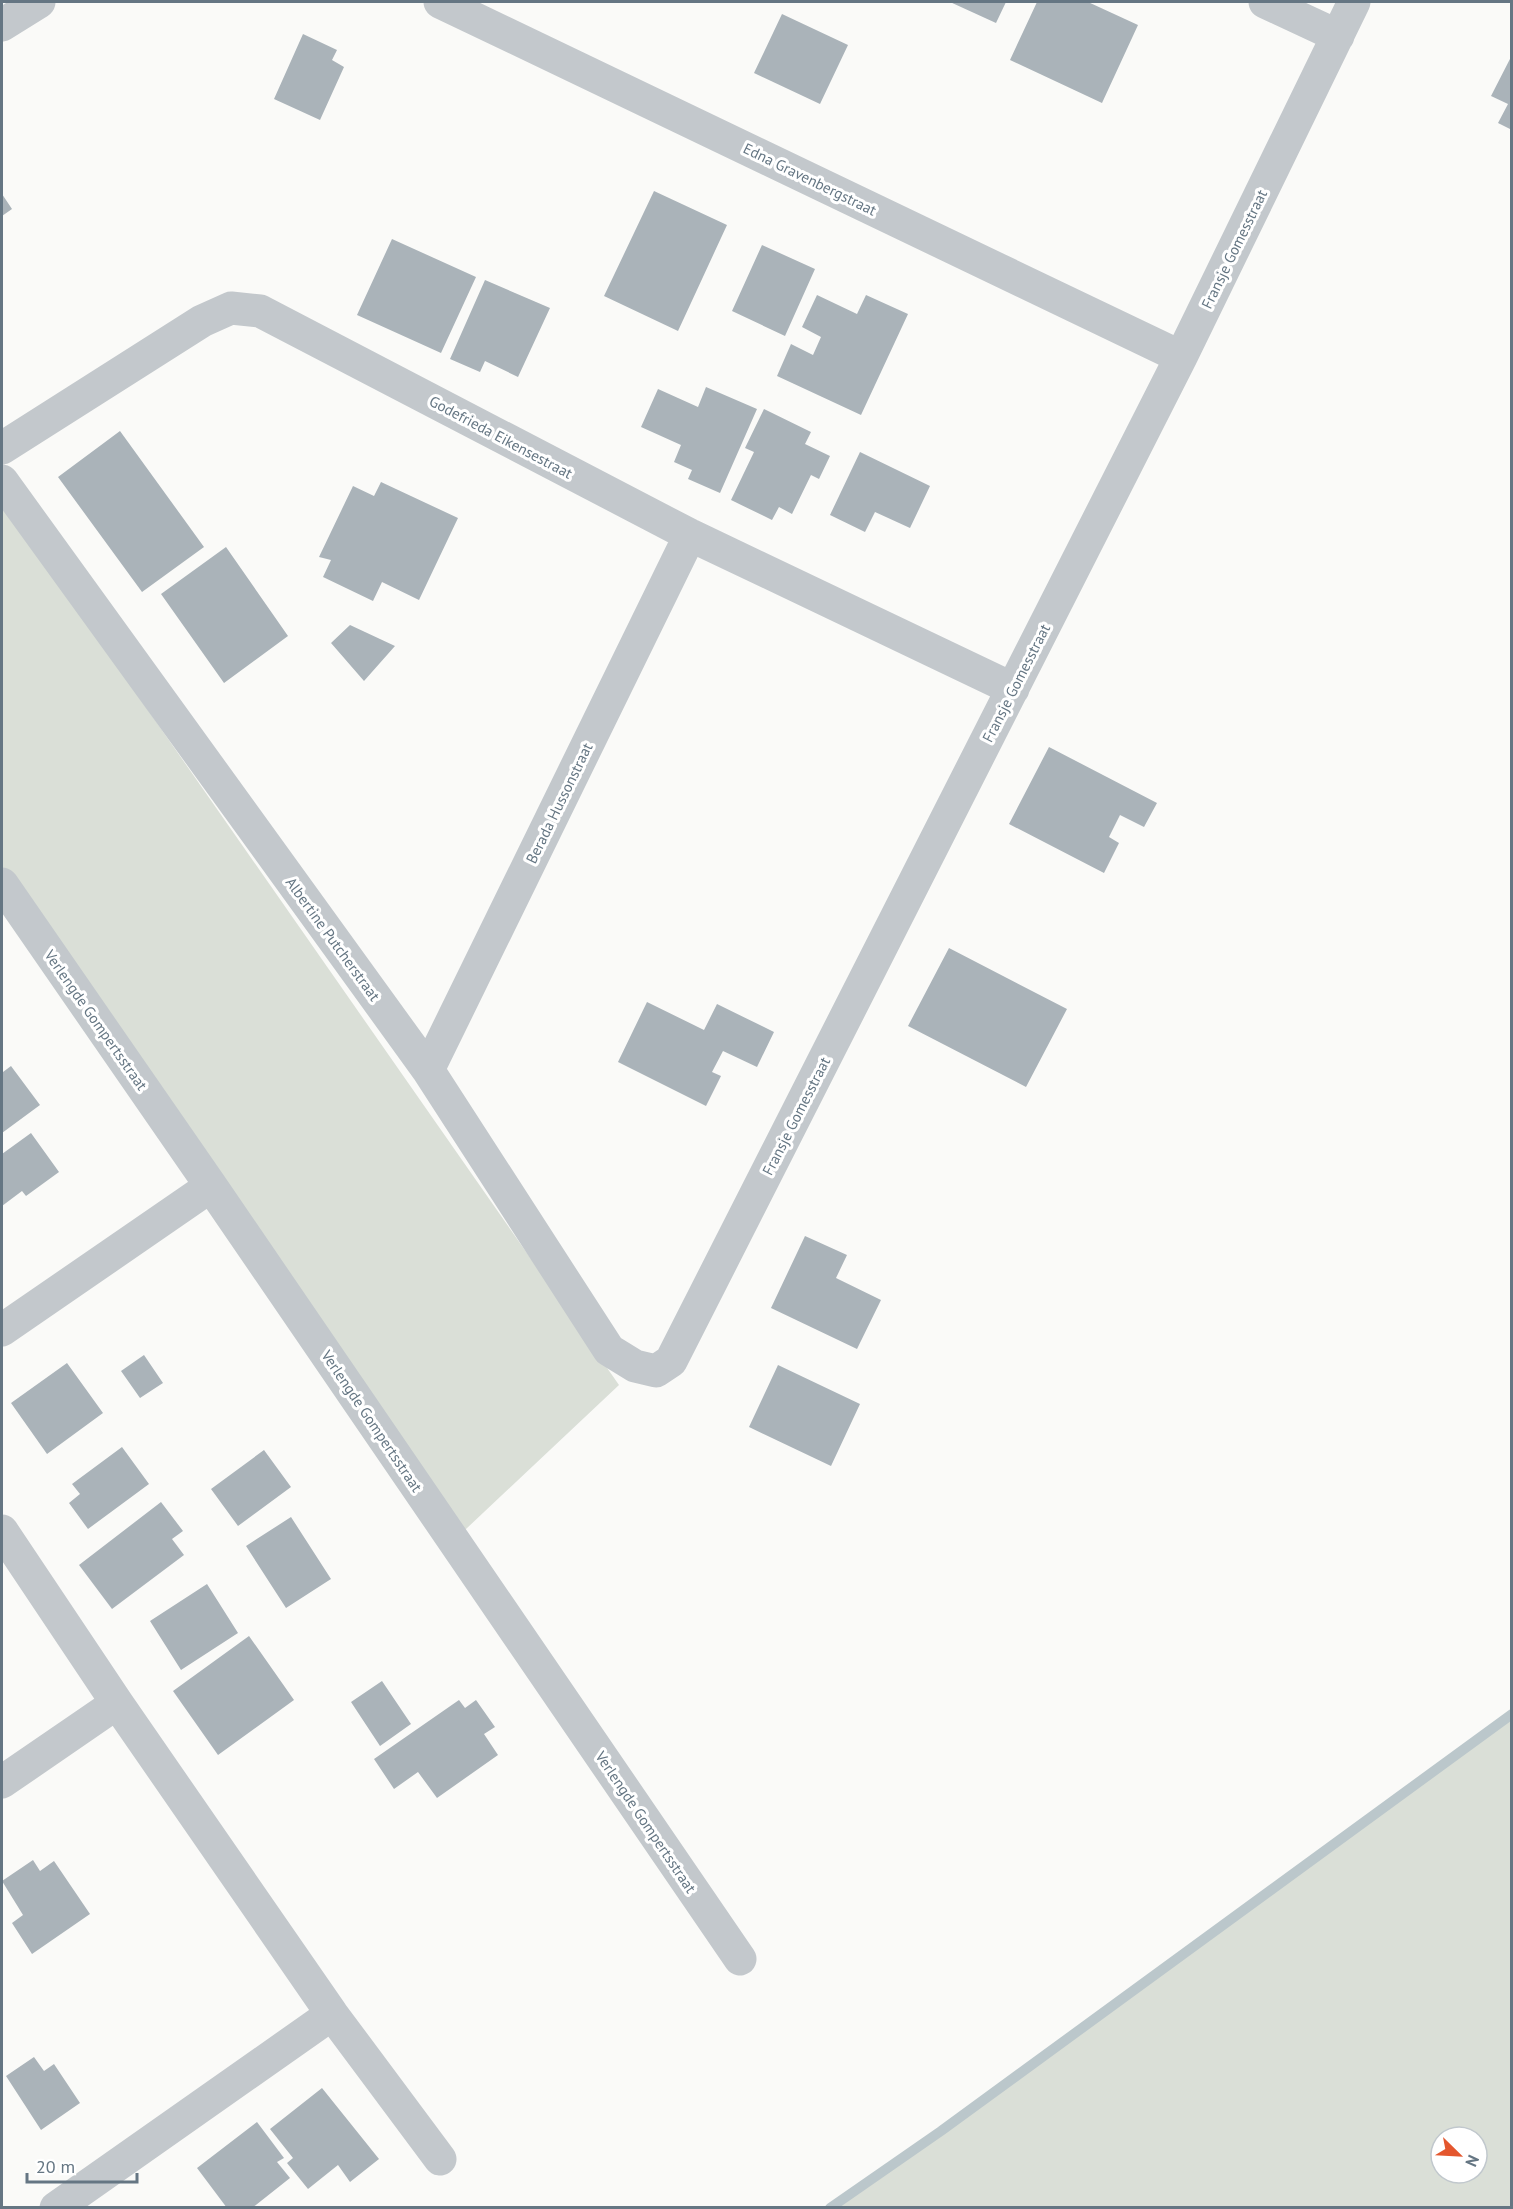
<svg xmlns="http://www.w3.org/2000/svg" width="1513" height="2209" font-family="'PT Sans',sans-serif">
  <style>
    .green { fill: #dadfd7; fill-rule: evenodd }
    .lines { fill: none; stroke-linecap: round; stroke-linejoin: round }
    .stream { stroke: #bbc7cb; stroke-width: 10 }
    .building { fill: #aab3b9 }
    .minor { stroke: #c3c8cc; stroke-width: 33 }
    .labels { text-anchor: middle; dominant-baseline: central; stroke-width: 6; stroke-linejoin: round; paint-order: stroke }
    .street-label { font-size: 15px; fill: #657683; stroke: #fff }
  </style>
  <rect width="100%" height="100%" fill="#fafaf8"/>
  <path class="green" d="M2,501L619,1385L449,1545L2,892Z
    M1511,1714V2207H830L941,2131ZM1441,2137H1477V2173H1441Z"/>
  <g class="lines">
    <path class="stream" d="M830,2208L941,2131L1512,1714"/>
  </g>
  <path class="building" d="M950,2H1006L996,23Z
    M1037,2H1088L1138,25L1102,103L1010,60Z
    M782,14L848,45L820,104L754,73Z
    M303,34L337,50L332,60L344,67L320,120L274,99Z
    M1512,55V130L1498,123L1508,104L1491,96Z
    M654,191L727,225L678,331L604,296Z
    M2,194L12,209L2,216Z
    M392,239L476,277L441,353L357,315Z
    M762,245L815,269L785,336L732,311Z
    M485,280L550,308L518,377L485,361L480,372L450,359Z
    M817,295L857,314L866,295L908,314L861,415L777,376L791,344L813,355L821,337L802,327Z
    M706,387L757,409L720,493L688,479L692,470L674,462L681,445L641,427L658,389L698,407Z
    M764,409L811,432L805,444L830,456L819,479L811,475L792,514L779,507L772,520L731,500L754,452L745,448Z
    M120,431L204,547L142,592L58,477Z
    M860,452L930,486L910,528L875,512L865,532L830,515Z
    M381,482L458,518L419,600L382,582L373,601L323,577L331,560L319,557L353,486L374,496Z
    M226,547L288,636L224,683L161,594Z
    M350,625L395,646L364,681L331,643Z
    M1049,747L1157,803L1144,827L1120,815L1109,837L1119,843L1104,873L1009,824Z
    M949,948L1067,1009L1026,1087L908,1026Z
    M647,1002L704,1030L717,1004L774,1032L757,1067L723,1051L712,1072L721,1076L706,1106L618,1062Z
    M11,1066L40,1105L2,1133V1070L3,1072Z
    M31,1133L59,1172L26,1196L22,1191L2,1206V1154Z
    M805,1236L847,1255L836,1278L881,1300L857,1349L771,1308Z
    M144,1355L163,1383L140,1398L121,1371Z
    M67,1363L103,1413L47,1454L11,1403Z
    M778,1365L860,1404L831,1466L749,1427Z
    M122,1447L149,1484L88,1529L69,1503L80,1494L72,1484Z
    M264,1450L291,1487L238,1526L211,1489Z
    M161,1502L183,1531L172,1539L184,1555L112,1609L79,1565Z
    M291,1517L331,1579L286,1608L246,1546Z
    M207,1584L238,1633L181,1670L150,1621Z
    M249,1636L294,1700L218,1755L173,1691Z
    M382,1681L411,1724L380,1746L351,1702Z
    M459,1700L465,1708L476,1700L495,1727L484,1734L498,1755L437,1798L418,1772L394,1789L374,1759Z
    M33,1860L40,1871L54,1861L90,1914L32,1954L12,1923L23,1915L2,1881Z
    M34,2057L44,2071L54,2064L80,2103L41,2130L6,2076Z
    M322,2088L379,2159L350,2182L338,2165L308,2189L287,2163L293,2158L270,2129Z
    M257,2122L284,2158L277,2162L290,2178L252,2208H227L197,2168Z"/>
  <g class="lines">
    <path class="minor" d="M440,2L1181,357
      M1265,2L1338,36
      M2,25L39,2
      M2,448L202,321L231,308L260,311L690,535L1013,689
      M2,481L428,1070L609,1350L635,1366L656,1371L671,1361L1181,357L1354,2
      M2,884L211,1186L740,1959
      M428,1070L690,535
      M2,1330L211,1186
      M2,1531L117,1703L332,2014L440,2159
      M2,1782L117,1703
      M56,2208L332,2014"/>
  </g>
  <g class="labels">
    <g class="street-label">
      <text transform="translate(810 179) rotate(26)">Edna Gravenbergstraat</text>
      <text transform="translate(1234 249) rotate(-64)">Fransje Gomesstraat</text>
      <text transform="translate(501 437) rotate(28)">Godefrieda Eikensestraat</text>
      <text transform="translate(1016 683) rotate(-63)">Fransje Gomesstraat</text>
      <text transform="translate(559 803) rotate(-64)">Berada Hussonstraat</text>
      <text transform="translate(333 939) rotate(54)">Albertine Putcherstraat</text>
      <text transform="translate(96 1020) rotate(55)">Verlengde Gompertsstraat</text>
      <text transform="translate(796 1116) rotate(-63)">Fransje Gomesstraat</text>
      <text transform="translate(372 1421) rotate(56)">Verlengde Gompertsstraat</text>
      <text transform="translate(646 1822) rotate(56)">Verlengde Gompertsstraat</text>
    </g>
  </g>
  <rect width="1513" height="2209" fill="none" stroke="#657683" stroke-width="6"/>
  <g transform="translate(1459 2155) rotate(114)"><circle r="28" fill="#ffffff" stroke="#c1c8cd" stroke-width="1.5"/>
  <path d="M0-4.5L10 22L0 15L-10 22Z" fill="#e4572e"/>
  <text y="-9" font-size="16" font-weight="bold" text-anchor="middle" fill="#657683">N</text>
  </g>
  <path d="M27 2173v9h110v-9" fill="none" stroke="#657683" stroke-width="3"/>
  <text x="36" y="2173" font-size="18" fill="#657683" stroke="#ffffff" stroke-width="4.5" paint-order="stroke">20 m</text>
</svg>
